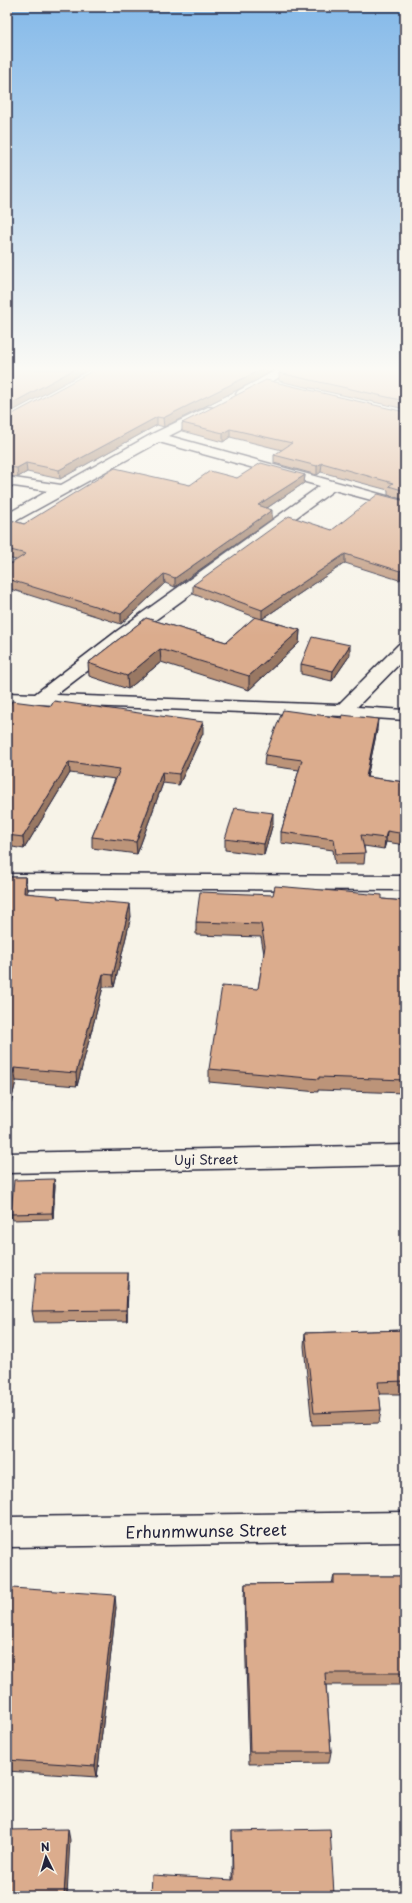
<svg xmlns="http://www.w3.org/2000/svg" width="412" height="1903" font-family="'Playpen Sans',sans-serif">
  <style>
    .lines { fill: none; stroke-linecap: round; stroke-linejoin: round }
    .minor-casing { stroke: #22223b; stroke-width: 3 }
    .minor { fill: #f7f3e8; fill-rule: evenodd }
    .wall { fill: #bc9479; stroke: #22223b }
    .shaded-wall { fill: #997863; stroke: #22223b }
    .building { fill: #dbac8d; stroke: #22223b }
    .labels { text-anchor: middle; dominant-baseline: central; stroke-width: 3; stroke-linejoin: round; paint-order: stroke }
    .street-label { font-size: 13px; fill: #22223b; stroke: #f7f3e8 }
    .near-street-label { font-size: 16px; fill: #22223b; stroke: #f7f3e8 }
  </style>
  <rect width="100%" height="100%" fill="#f7f3e8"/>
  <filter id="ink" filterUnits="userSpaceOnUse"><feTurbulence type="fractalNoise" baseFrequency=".025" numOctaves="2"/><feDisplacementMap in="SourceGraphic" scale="8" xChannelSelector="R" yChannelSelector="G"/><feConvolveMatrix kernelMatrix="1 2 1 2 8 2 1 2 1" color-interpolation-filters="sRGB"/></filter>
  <g filter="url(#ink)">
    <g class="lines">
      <defs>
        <path id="minor" d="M278,369H293L246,397H238L236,394L238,391Z
          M208,407L213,408L214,411L213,414L169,436L405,501V509L334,490L129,639L56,695L338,705L399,644L405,643V658L357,707L405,710V720L343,716L7,703V693L35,694L117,631L320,486L159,442L12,523L7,524V514L48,491L7,485V477L61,485L152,434Z
          M7,874L405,876V890L7,888Z
          M405,1145V1165L7,1173V1153Z
          M405,1512V1542L7,1547V1517Z"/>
      </defs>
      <!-- minor casing -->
      <use href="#minor" class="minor-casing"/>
      <!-- minor -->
      <use href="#minor" class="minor"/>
    </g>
    <!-- wall -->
    <path class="wall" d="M405,369V409L279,381V373Z
      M259,379L164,427L157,425L60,479L27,472L18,477L7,476V417Z
      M405,412V500L388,495V490L321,472L317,475L274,463V455L282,450L230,437L223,442L182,431V423Z
      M305,475L304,483L267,508L272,519L175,587L165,583L121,624L7,588V566L16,560L7,558V519L24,524L190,485L237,478Z
      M405,501V576L399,580L345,563L262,619L300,630L299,643L249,690L161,662L128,689L89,676L88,663L146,618L226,642L255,617L193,594V585Z
      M350,655L332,681L301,674V664Z
      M7,708L203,733L179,785L163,783L137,854L92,848V837L115,779L70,773L24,849L7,846Z
      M377,730L367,777L405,782V845L386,842L384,849L364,846L365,853L364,864H335L333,850L281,843V832L299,770L264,765L265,755Z
      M273,823L264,855L225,850V839Z
      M7,877H25L27,890V893L58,898L131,916L114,987H103L77,1086L16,1081L11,1102L7,1101Z
      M382,899L405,901V1093L318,1090V1092L209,1082V1069L258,989L264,954L261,937L196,935V922Z
      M55,1185L53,1219L12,1220L11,1214Z
      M128,1284L127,1321L34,1322L32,1311Z
      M405,1330V1394H379L381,1410L379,1423L312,1425L304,1346L305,1333Z
      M334,1576H405V1685H326L331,1752L329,1763L249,1764L244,1597L245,1584L332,1583Z
      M7,1599L116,1607L97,1777L7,1771Z
      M232,1831L334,1894L232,1880Z"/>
    <!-- shaded-wall -->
    <path class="shaded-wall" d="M75,369H91L7,414V406Z
      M262,369H275L259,379L164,427L163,418Z
      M157,417V425L60,479L59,470Z
      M230,429V437L223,442V433Z
      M26,463L27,472L18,477L17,468Z
      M322,463L321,472L317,475V466Z
      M305,475L304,483L258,514V505Z
      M272,510V519L175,587V578Z
      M345,554V563L262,619V610Z
      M405,567V576L399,580L400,571Z
      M164,574L165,583L121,624V614Z
      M300,630L299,643L249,690V676Z
      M350,645V655L332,681L333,671Z
      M160,649L161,662L128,689L127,676Z
      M378,719L377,730L365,787L366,777Z
      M203,722V733L179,785V774Z
      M69,762L70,773L24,849L23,837Z
      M162,772L163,783L137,854L136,842Z
      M273,813V823L264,855V844Z
      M387,831L386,842L384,849L385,838Z
      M25,877L27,890L25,905L24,893Z
      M130,904L131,916L114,987L113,975Z
      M103,974V987L77,1086L76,1073Z
      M14,1068L16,1081L11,1102L9,1089Z
      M54,1179L55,1185L53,1219L52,1213Z
      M128,1273V1284L127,1321L126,1310Z
      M115,1595L116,1607L97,1777L95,1766Z
      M68,1829L70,1840L67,1896H64Z"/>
    <!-- building -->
    <path class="building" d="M7,369H75L7,406Z
      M96,369H262L163,418L157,417L59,470L26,463L17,468L7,467V417Z
      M284,369H405V401L279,373Z
      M266,380L405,412V491L389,486L393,483L322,463L317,466L274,455L292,443L230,429L223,433L182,423Z
      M261,463L305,475L258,505L272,510L175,578L164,574L121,614L7,579V566L26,554L7,549V519L24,524L115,468L190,485L210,471L237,478Z
      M378,494L405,501V567L400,571L345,554L262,610L193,585L289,516L332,530Z
      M255,617L300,630L249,676L160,649L127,676L88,663L146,618L226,642Z
      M312,637L350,645L333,671L301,664Z
      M12,701L51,706L54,701L203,722L179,774L162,772L136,842L92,837L120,769L69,762L23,837L7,835V708H8Z
      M283,710L342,718V715L378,719L366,777L405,782V834L387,831L385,838L361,835L365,853L336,854L334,839L281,832L302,760L265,755Z
      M235,808L273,813L264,844L225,839Z
      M7,877H25L24,893L58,896L57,898L130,904L113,975L103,974L76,1073L14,1068L9,1089H7Z
      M275,886L382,895V899L405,901V1080L319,1077V1079L209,1069L222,986L258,989L265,946L261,924L196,922L200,892L273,895Z
      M54,1179L52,1213L11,1214L14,1180Z
      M36,1273H128L126,1310L32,1311Z
      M405,1330V1381L378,1382L381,1410L314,1413L305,1333Z
      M334,1576H405V1673H325L331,1752H250L245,1584L334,1583Z
      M12,1588L115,1595L95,1766L7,1760V1599L10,1598Z
      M68,1829L64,1896H7V1830Z
      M330,1829L334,1894H345V1896H151L152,1875L233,1880L232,1831Z"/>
  </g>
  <!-- sky -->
  <linearGradient id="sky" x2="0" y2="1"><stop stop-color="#84b9e9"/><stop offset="0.58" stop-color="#fbfaf5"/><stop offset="1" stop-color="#fbfaf5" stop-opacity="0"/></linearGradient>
  <rect width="412" height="636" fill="url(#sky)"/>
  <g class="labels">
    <!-- street labels -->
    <g class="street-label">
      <text transform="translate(206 1159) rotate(-1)">Uyi Street</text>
    </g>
    <!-- near-street labels -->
    <g class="near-street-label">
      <text transform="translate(206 1530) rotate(-1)">Erhunmwunse Street</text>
    </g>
  </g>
  <!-- margin -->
  <rect width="412" height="1903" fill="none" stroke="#f7f3e8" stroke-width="24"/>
  <rect x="12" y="12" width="388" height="1879" fill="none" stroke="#22223b" stroke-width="1.5" filter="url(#ink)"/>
  <!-- north arrow -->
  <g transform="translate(46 1857) rotate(355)" stroke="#f7f3e8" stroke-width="3" paint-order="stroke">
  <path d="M0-3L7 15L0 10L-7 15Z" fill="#22223b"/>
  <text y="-6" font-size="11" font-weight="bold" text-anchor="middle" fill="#22223b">N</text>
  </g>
</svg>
